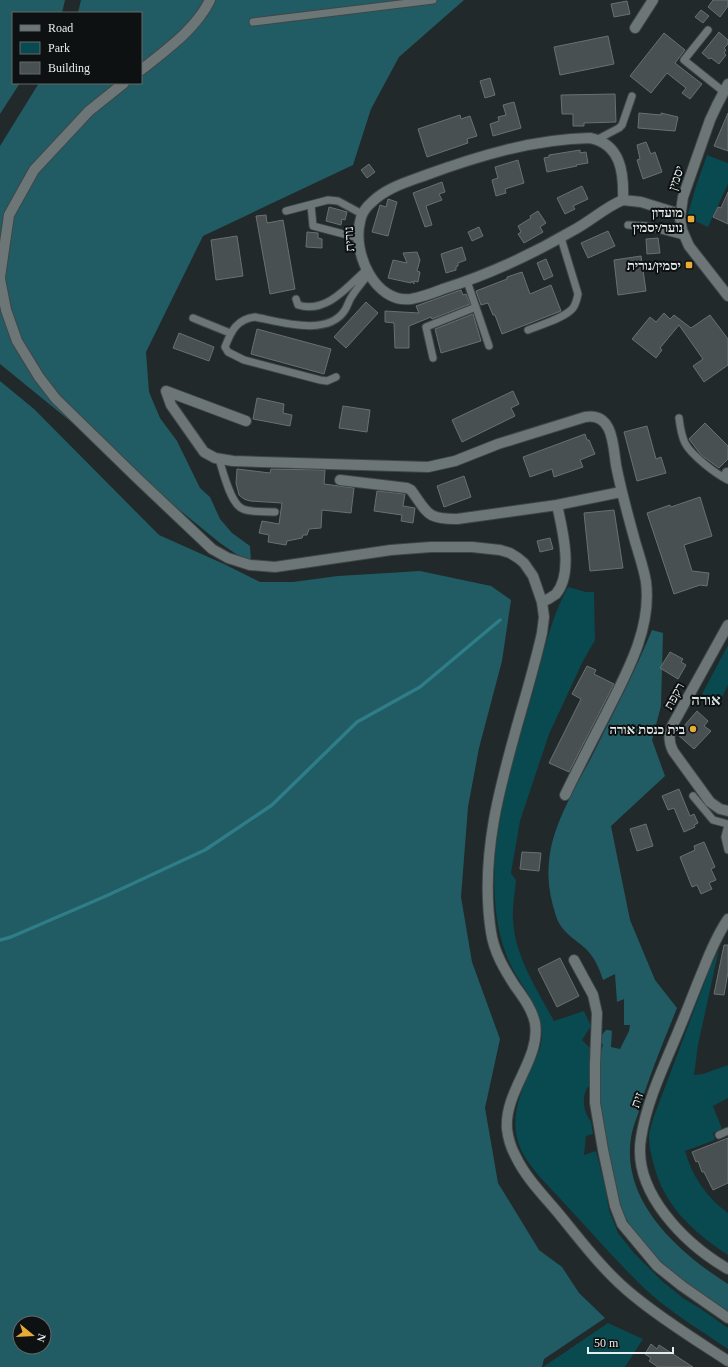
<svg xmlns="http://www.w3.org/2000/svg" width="728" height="1367" font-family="'Times New Roman',Heebo,serif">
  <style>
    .green { fill: #094950 }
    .forest { fill: #215c64; fill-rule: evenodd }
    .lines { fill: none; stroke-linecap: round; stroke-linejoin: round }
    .stream { stroke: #2e7d87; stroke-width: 3.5 }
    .building { fill: #485052; stroke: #687072 }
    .service-casing { stroke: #404646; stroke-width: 9 }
    .minor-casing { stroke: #404646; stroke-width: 12 }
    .tertiary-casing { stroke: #404646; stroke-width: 12 }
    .secondary-casing { stroke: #404646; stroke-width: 12 }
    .service { stroke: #6d7677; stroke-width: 7 }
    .minor { stroke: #6d7677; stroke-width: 10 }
    .tertiary { stroke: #6d7677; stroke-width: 10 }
    .secondary { stroke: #6d7677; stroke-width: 10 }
    .poi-dot { fill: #e8ab37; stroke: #0d1111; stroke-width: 1.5 }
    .labels { text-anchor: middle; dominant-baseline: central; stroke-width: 4; stroke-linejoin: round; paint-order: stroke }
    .street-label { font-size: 13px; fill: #e7ecec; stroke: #0d1111 }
    .poi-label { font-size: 13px; font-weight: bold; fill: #e7ecec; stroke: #0d1111; text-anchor: end }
    .quarter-label { font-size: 15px; font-weight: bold; fill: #d9e3e4; stroke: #0d1111 }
  </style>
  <rect width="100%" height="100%" fill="#21292a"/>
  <!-- green -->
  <path class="green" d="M707,155L728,163V184L708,227L687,217L696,186Z
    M568,587L586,592H594L595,640L583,661L549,734L520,821L511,873L516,880C515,893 512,907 513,920C515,957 537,989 554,1021L584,1011L591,1026L582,1040L590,1048L589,1057V1086C581,1094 583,1113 591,1121L593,1134L586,1136L584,1155L596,1151L605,1186L609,1210L618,1233L634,1253L662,1281L683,1298L701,1309L728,1328V1349C700,1330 670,1312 646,1290C617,1262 591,1232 564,1203C550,1187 532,1171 522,1152C507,1120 520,1094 533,1064C538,1054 542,1045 542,1034C542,1011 527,993 516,975C507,960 501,942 498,925C484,846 512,767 533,692C543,656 550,619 568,587Z
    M728,645V685L719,703L702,694Z
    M719,949L698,1045L694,1075L703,1074L728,1065V1098L713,1106L722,1129L713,1133L715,1140L685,1151C692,1176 707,1198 728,1213V1255C692,1231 663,1205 653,1162C651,1154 649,1146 649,1137C649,1131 652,1123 654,1116L710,968Z
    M608,1323L643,1339L625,1367H543Z"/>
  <!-- forest -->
  <path class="forest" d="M0,0H65L62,13H13V83H20L0,114Z
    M81,0H464L399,57L371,109L353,165L203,236L146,352L149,392L160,418L177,441L200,488L210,497L220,519L232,533L250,546L251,561L236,554L220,543L0,364V146L39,83H141V13H78Z
    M0,381L34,409L159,535L224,564L260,582H293L338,576L420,571L491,586L511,600L502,661L479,748L468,807L461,897L472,962L500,1039L485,1108L498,1183L539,1250L562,1267L579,1293L605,1318L544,1359L542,1367H0ZM20,1323H44V1347H20Z
    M652,630L663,633L661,706L652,740L665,776L611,826L630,920L655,980L677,1008C663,1043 648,1078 638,1114C635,1122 632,1130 631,1138C621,1202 679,1253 728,1284V1313L686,1285L661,1264L636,1235L622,1212L612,1179L600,1098L599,1057L603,1045L600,1041L601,1036L606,1030H609L612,1031L611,1047L620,1049L629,1031L630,1025H624V999L617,1002L615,974L603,980C599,968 595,958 586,949C574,938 561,932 556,916C550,898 547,880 549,862C552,823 578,784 595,750C615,710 635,671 652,630Z"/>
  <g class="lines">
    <!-- stream -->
    <path class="stream" d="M0,940L11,937L106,896L205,850L272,805L357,722L420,687L500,620"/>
  </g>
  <!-- building -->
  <path class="building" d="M713,0H728V6L720,17L708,7Z
    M627,1L630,14L614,17L611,4Z
    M701,10L709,16L703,23L695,17Z
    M719,32L728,40V44L724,48L726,50L724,53L726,55L719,64L711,58L709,59L702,53Z
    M664,33L685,50L675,63L702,84L690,99L682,93L686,88L667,73L651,93L630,76Z
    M608,36L614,64L560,75L554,47Z
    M490,78L495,95L485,98L480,81Z
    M615,94L616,122L584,123V126H573V114H562L561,95Z
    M514,102L521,128L493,136L490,124L499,121L498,117L506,115L503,105Z
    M639,113L661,115V113L678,117L675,131L638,128Z
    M728,113V151L714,146Z
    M460,115L461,119L470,116L477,136L467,139L468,143L427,157L418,129Z
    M646,142L651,154L655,152L662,172L643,179L637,160L640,159L637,145Z
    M580,150V153L586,152L588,163L576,165L577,166L547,172L544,158L549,157V155Z
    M518,160L524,183L505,189L506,193L496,196L492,180L498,178L495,167Z
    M369,164L375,172L367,178L361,170Z
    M442,182L445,192L439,194L442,200L426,206L432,225L425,227L413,193Z
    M582,186L588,199L573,206L575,209L565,214L557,198Z
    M728,192V224L713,217L718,207L721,208Z
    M388,199L397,202L388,236L372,232L380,205L386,207Z
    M329,207L347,212L345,220L342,219L341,225L326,221Z
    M538,211L546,223L540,227L543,232L524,243L518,234L521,232L518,226L531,218L530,216Z
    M266,215L267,223L283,220L295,289L270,294L256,216Z
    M479,227L483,236L472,241L468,232Z
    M608,231L615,246L588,258L581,243Z
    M307,232L318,233V238L322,239V248L306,247Z
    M237,236L243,276L216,280L211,240Z
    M658,238L660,253L647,254L646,239Z
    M462,247L466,260L458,263V266L456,267V270L446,273L441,254Z
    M417,252L420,260L417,271L420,272L418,282L414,281V284L412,281L411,283L388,278L393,260L407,263L403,253Z
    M641,256L646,291L618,295L614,260Z
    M546,259L553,276L544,280L537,263Z
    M522,272L530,294L551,285L561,311L502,334L495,315H493L488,303L481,305L476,291L507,279V277Z
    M461,290L463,295L466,294L470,304L432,319L431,317L409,326V348H395L394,323L385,322V311L419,313L416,306Z
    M366,302L378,313L346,348L334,337Z
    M664,313L670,319L674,315L691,328L710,315L728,339V365L704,382L693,366L703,359L679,325L660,348L662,350L656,358L632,339L650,317L656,322Z
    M473,314L481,341L441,353L435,329Z
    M257,329L331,349L324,374L251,354Z
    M179,333L214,347L209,361L173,348Z
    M513,391L519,404L511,408L515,416L462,442L452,420Z
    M257,398L284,404L283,413L292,415L290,426L253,419Z
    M343,406L370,410L367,432L339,428Z
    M705,423L728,446V459L719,468L701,455L689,439Z
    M647,426L656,459L661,457L666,473L637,481L624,432Z
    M585,434L587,440H589L595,454L580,460L583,467L554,477L552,469L530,477L523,457Z
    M237,469L270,473L271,469L325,470L324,484L354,488L351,513L322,510L321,528L309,529L307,535H303L302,538L287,541L286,545L268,542L269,535L259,533L262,521L279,524L282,503L250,501L244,499L239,495L236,483Z
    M464,476L471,497L444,507L437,486Z
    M377,491L405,494L403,506L415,508L413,523L401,521L402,515L374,511Z
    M700,497L712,536L684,545L692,571L709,573L707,586L700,585L674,594L647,513L670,505L671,507Z
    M614,510L623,568L590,571L584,513Z
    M550,538L553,549L540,552L537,541Z
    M670,652L683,659L681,662L686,665L678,679L660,668Z
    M587,666L596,670L594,674L614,684L569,772L549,763L581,699L572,694Z
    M697,711L708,721L704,726L711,731L694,749L677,734Z
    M679,789L690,816L694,814L698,823L694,825L695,827L684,832L674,808L668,810L662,796Z
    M646,824L653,846L637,851L630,829Z
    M704,842L715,867L711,869L716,880L709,883L712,889L701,894L697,885L692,887L680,857L695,850L694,846Z
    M522,852L541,853L539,871L520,869Z
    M724,945H728V972L724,995L714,994Z
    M560,958L579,996L557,1007L538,969Z
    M728,1138V1183L713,1190L704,1172H702L698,1161L696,1162L692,1152Z
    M651,1344L657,1349L659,1345L693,1367H658L649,1361L651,1358L645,1354Z"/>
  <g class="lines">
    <defs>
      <path id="service" d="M253,22L433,0
        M708,30L684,60L724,92
        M598,139L619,128L622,125L632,96
        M311,205L313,226L359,238
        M286,211L328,200L338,201L362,214
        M628,225L647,226L684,236
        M467,281L489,346
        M296,299L298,305C327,314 348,286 367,269
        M193,318L230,333
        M528,330C540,325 565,318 573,308C576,304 577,299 578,294L561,238
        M433,358L426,327L476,307
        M336,377L327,381L320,380L244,360L228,352L225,347C231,331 237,319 255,317C281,322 328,337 345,310C348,305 349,300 352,296C357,288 363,281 369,274
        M679,418C680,426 681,435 685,443C691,455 716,474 728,480
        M219,459C223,472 231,505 243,509C253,513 265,511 275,512
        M693,796L713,820L728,824
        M728,825L725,837L728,850
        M719,1135L728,1131"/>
      <path id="minor" d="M635,28L653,0
        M590,138C621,144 624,173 623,200C605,207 590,222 572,231C531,255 487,275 443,289C433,293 422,297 411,299C375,304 352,252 360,222C361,214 366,207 372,202C386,188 407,182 426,175C478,156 534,139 590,138Z
        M623,200L641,202L680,214
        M246,421L166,391L171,405L204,452L215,458L233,461L428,467L455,461L498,444L585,417C613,412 613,445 616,465C621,491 628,516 635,541C639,555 644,569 646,582C652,629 626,674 606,714C592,741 578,768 565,795
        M727,473L728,474
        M340,480L407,488L411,490C428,513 426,519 457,519L557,505L621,492
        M542,602C547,600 552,597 556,594C574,573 562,528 557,505
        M728,625L672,726C668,735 669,743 673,751L710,802L720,809L728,811
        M574,960L593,995L597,1013L595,1064V1103L603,1150L615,1206L622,1224L657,1266L682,1286L728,1318"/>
      <path id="tertiary" d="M728,84L717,105L710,120L683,197L680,218L682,230L689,246L728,296
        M728,919C717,935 710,952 703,970C695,989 688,1008 680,1027C666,1062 647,1099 641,1138C632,1192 685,1244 728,1269"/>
      <path id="secondary" d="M141,70C166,50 196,29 210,0
        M0,277L9,215L34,170L89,111L124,83
        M0,279L6,310L17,341L39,377L56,399L137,478L212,549L228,558L250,565L275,567L391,550L431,547H472L500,550L510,553L518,558L524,563L533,576L542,602L544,617L542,633C520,731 475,829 491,932C494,952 504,969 515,986C523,997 532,1009 535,1023C541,1059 504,1091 507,1129C508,1138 511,1148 516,1157C526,1178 544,1196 559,1214C582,1242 605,1273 634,1296C663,1320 696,1340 728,1361"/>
    </defs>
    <!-- service casing -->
    <use href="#service" class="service-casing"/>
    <!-- minor casing -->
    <use href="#minor" class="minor-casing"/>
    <!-- tertiary casing -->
    <use href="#tertiary" class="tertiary-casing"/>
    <!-- secondary casing -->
    <use href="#secondary" class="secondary-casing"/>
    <!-- service -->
    <use href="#service" class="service"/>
    <!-- minor -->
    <use href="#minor" class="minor"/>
    <!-- tertiary -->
    <use href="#tertiary" class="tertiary"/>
    <!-- secondary -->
    <use href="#secondary" class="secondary"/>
  </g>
  <!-- markers -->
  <g class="poi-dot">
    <rect x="687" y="215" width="8" height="8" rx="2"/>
    <rect x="685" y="261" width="8" height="8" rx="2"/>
    <circle cx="693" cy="729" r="4"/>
  </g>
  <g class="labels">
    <!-- street labels -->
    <g class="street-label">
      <text transform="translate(676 178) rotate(-71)">יסמין</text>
      <text transform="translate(349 239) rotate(-94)">נורית</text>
      <text transform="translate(674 696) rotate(-61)">רקפת</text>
      <text transform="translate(637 1100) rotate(-71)">זית</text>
    </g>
    <!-- poi labels -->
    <g class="poi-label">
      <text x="683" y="212">מועדון<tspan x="683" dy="15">נוער/יסמין</tspan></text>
      <text x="681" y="265">יסמין/נורית</text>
      <text x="685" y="729">בית כנסת אורה</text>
    </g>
    <!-- quarter labels -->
    <g class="quarter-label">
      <text x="706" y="700">אורה</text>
    </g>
  </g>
  <!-- legend -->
  <rect x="12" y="12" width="130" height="72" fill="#0d1111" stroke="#646969"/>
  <rect x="20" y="25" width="20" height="6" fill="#6d7677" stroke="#646969"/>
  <text x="48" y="32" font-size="12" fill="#e7ecec">Road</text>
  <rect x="20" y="42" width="20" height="12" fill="#094950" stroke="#646969"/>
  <text x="48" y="52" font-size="12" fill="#e7ecec">Park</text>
  <rect x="20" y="62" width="20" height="12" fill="#485052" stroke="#646969"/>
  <text x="48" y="72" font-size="12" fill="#e7ecec">Building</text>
  <!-- north arrow -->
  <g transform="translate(32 1335) rotate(108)"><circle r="19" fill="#0d1111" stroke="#646969"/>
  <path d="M0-3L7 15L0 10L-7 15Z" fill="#e8ab37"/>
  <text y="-6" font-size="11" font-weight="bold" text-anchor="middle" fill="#e7ecec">N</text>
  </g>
  <!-- scale -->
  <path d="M588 1347v6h85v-6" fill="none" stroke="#e7ecec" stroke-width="2"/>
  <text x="594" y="1347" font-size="12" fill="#e7ecec" stroke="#0d1111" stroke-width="3" paint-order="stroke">50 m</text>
</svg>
